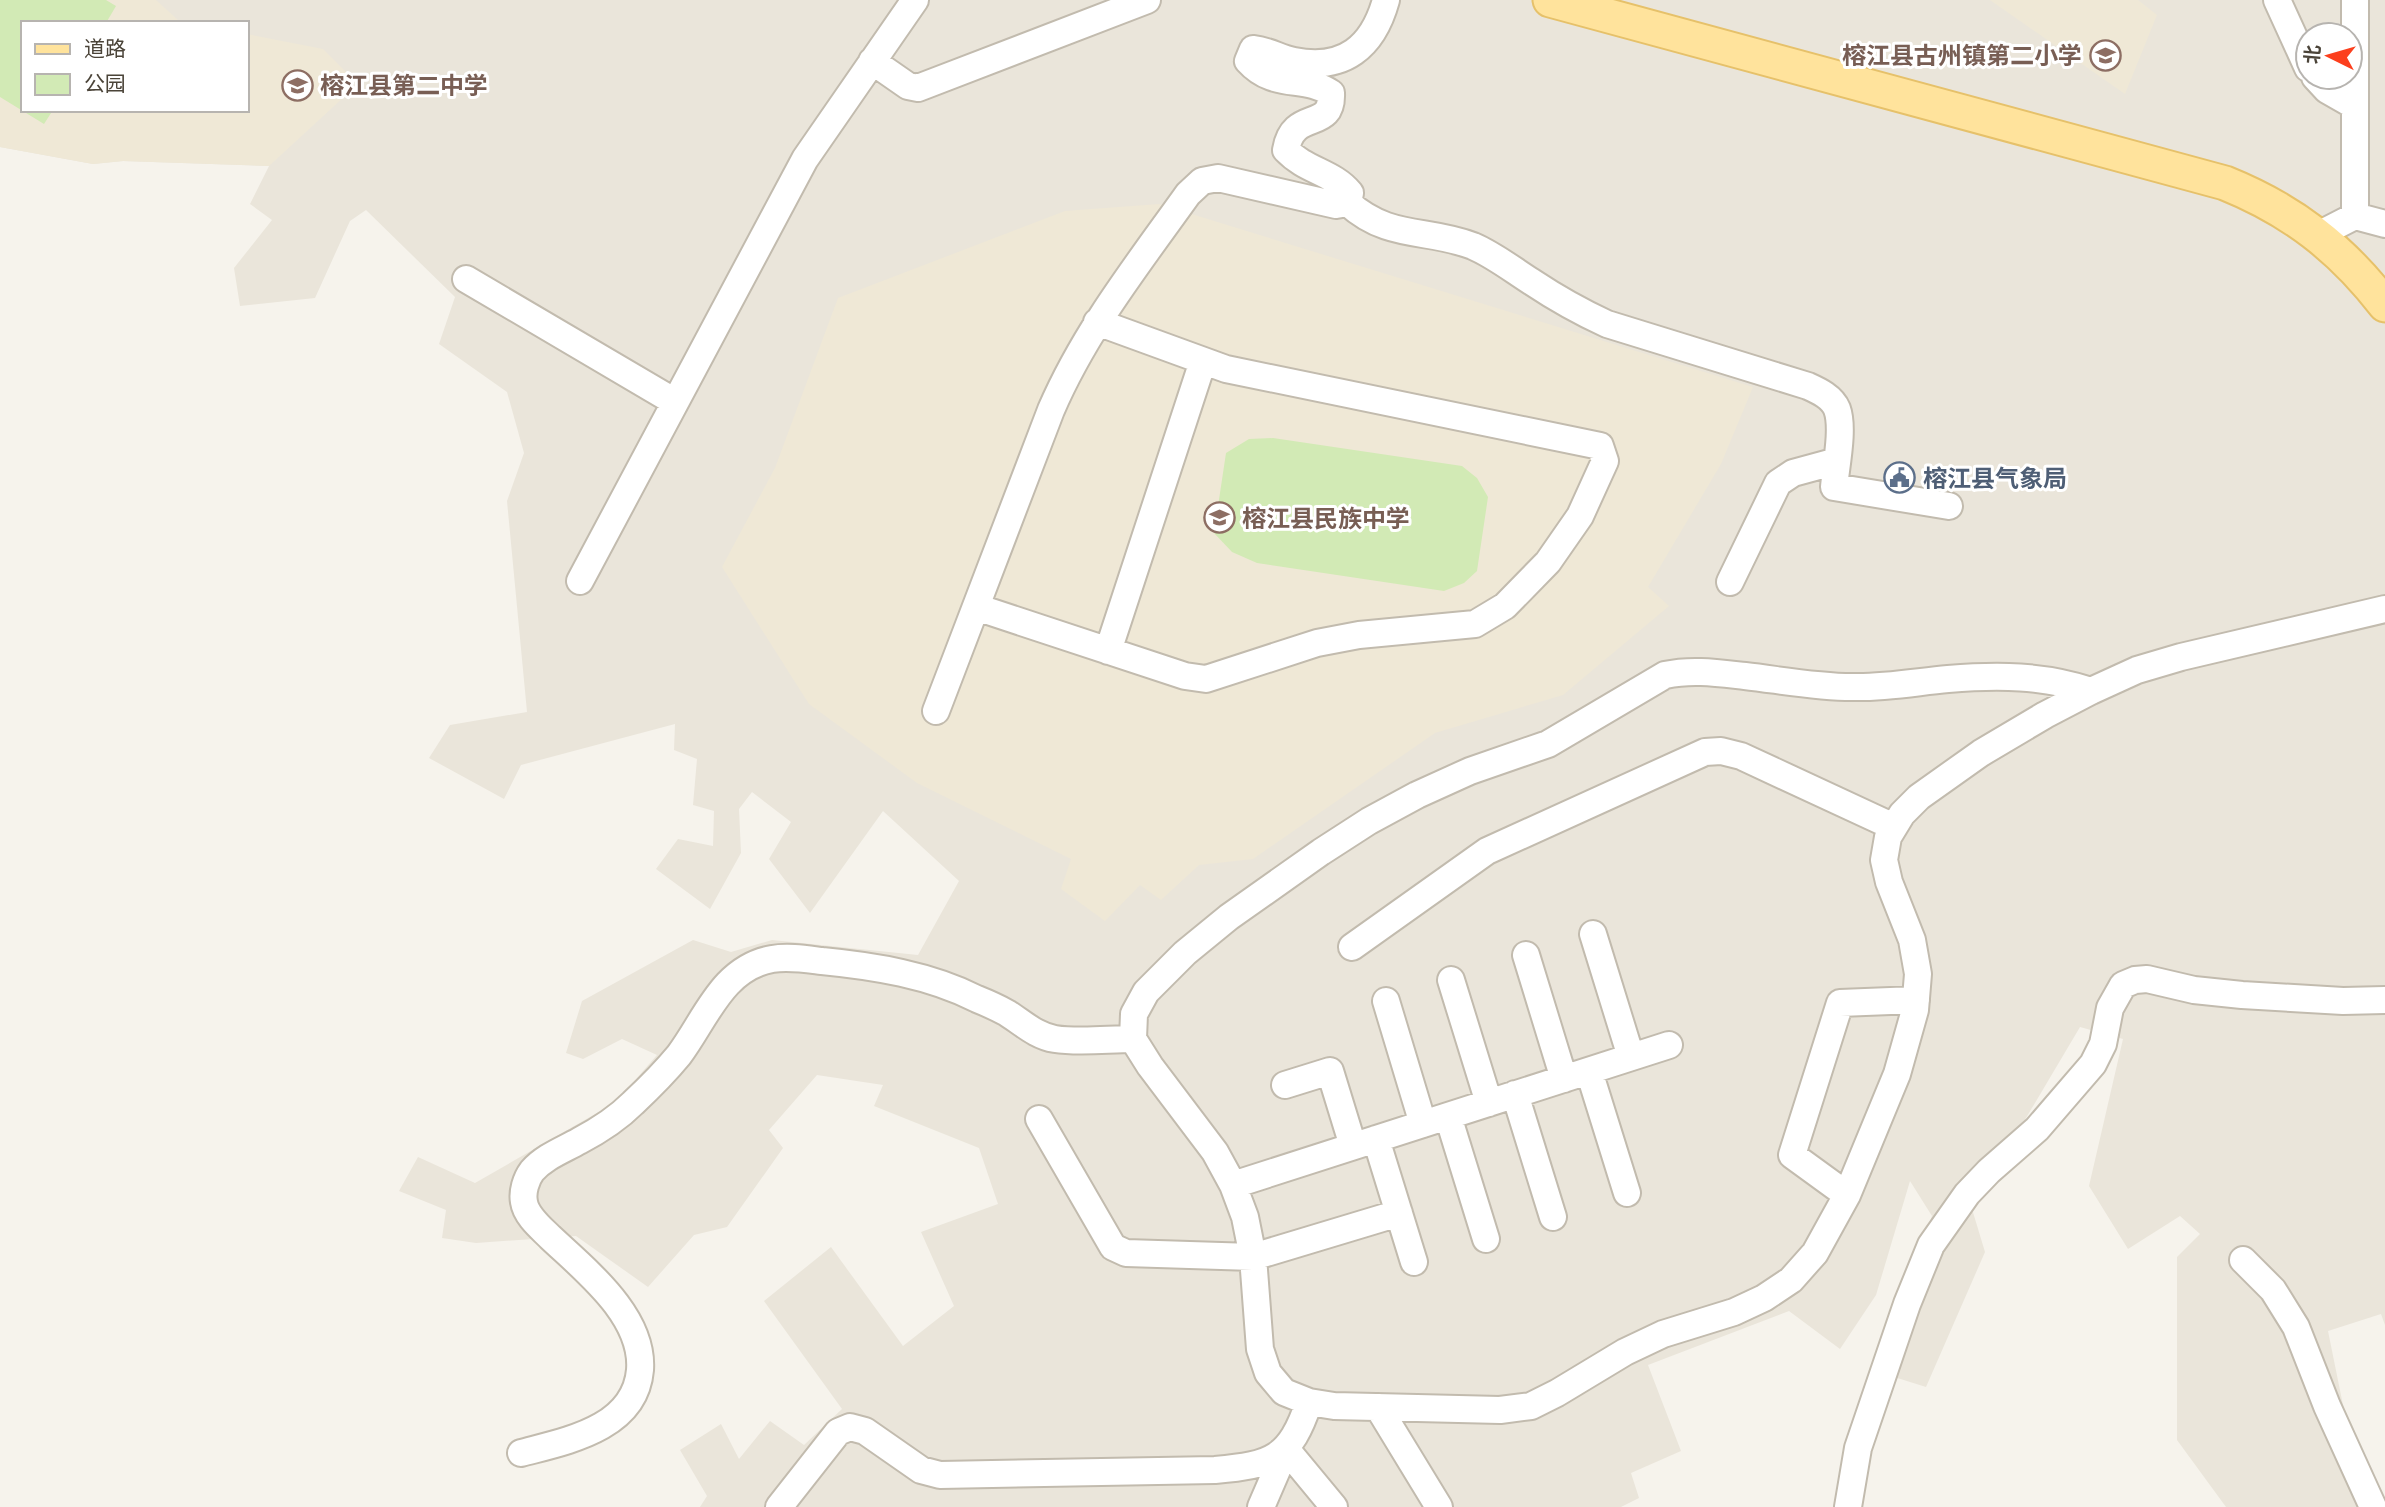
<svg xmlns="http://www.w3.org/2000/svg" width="2385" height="1507" font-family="Cabin,'Noto Sans SC',sans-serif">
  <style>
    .residential { fill: #eae5da; fill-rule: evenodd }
    .education { fill: #efe8d6 }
    .green { fill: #d2eab5 }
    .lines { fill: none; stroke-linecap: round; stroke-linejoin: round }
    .minor-casing { stroke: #c2bbae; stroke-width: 30 }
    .major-casing { stroke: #e6c16a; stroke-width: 37 }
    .minor { stroke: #fff; stroke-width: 26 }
    .major { stroke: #ffe39c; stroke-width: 33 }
    .labels { text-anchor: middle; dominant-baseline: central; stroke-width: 6; stroke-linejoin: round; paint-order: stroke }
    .education-label { font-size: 24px; font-weight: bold; fill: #785e54; stroke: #fff; text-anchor: start }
    .service-label { font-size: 24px; font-weight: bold; fill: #4e5e75; stroke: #fff; text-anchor: start }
  </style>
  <rect width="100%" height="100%" fill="#f6f3ec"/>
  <!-- residential -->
  <path class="residential" d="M0,0H2385V1325L2381,1314L2328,1331L2346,1420L2385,1499V1507H2226L2177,1440V1257L2200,1234L2180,1216L2128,1249L2089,1186L2123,1039L2080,1027L1972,1209L1985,1252L1926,1387L1875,1371L1932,1216L1910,1181L1876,1295L1840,1349L1789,1311L1648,1365L1681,1451L1631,1473L1639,1498L1621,1507H700L707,1496L680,1450L721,1424L739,1459L770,1421L804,1445L842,1409L764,1301L831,1247L903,1346L954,1306L921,1232L998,1204L979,1148L874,1106L883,1085L817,1075L769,1130L783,1148L727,1227L694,1235L648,1287L576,1236L476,1243L442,1238L446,1210L399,1191L418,1157L475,1183L616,1102L657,1055L622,1039L583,1059L566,1053L582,1001L693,940L731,952L772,940L918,955L959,881L883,811L810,913L769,859L791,822L752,792L739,809L741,853L710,909L656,869L678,839L713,846L714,811L693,805L697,759L674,750L675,724L521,765L504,799L429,758L450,725L527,712L507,501L524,453L507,392L439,344L455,297L366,210L350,221L315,298L240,306L234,268L272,220L250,204L269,166L123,161L93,164L0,147ZM23,23H247V110H23ZM2308,35H2350V77H2308Z"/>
  <!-- education -->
  <path class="education" d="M0,0H156L179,21L189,23H23V110H247V34L323,49L348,74L345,96L269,166L123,161L93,164L0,147Z
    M1990,0H2138L2157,15L2125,94Z
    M1159,204L1753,387L1721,464L1648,587L1669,606L1563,695L1435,733L1253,859L1199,865L1161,900L1140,885L1105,921L1061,889L1071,859L917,783L809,704L722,567L775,468L838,298L1065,211Z"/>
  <!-- green -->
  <path class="green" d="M0,0H106L116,6L106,23H23V110H53L44,124L0,97Z
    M1273,438L1462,466L1477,478L1488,497L1477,571L1464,583L1444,591L1257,563L1232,552L1214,533L1226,453L1249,439Z"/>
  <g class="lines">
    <defs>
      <path id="minor" d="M2277,0L2308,68
        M872,61L908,86L918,88L1147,0
        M2315,77L2327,90L2355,106
        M1348,203C1389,240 1427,228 1473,246C1494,255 1513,270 1532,282C1556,298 1581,312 1607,324L1808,386C1819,391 1832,397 1837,409C1844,428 1836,466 1834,487L1949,506
        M2355,216L2385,224
        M2318,235L2355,216V0
        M466,279L675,402
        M580,581L805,159L915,0
        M1730,582L1778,483L1793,473L1837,461
        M976,607L1185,676L1206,679L1317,643L1359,635L1475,624L1505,606L1548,562L1580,516L1605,461L1600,446L1226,369L1097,322
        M1108,651L1203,361
        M2091,691C2044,675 1997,675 1948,679C1916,682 1884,688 1852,687C1816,687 1780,680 1745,676C1718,673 1692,669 1665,675L1548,744L1470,771L1417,795L1369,821L1321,852L1229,917L1185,953L1146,992L1134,1014L1133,1039L1150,1066L1215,1152L1233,1185L1245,1217L1253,1257L1260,1349L1268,1373L1284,1392L1309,1402L1334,1406L1500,1410L1531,1406L1557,1393L1625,1352L1663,1334L1734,1312L1764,1298L1791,1280L1815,1253L1847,1195L1897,1074L1915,1010L1918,974L1912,940L1889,882L1884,860L1888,837L1902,814L1919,797L1981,753L2045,715L2091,691L2137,670L2181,657L2385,609
        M936,711L1051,410C1085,331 1138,264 1188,194L1202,181L1218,178L1336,205L1348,203L1350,193C1333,172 1306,171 1286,150C1293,107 1333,133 1331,93C1305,75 1274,90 1248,61L1253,49C1271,51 1278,58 1294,61C1344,71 1373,47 1386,0
        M1593,934L1631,1057
        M1352,947L1487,851L1705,752L1721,751L1741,756L1894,827
        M1526,955L1564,1079
        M1451,980L1489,1103
        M1386,1001L1423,1124
        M1589,1071L1627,1193
        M1285,1085L1330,1071L1353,1146
        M1515,1094L1553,1217
        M1448,1116L1486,1239
        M1039,1119L1113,1247L1126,1253L1253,1257L1399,1213
        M1376,1139L1414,1262
        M1233,1185L1669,1045
        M1847,1195L1792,1155L1840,1003L1916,1000
        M2243,1260L2273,1290L2296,1327L2327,1406L2373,1507
        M1378,1407L1439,1507
        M521,1453C566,1441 635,1429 640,1370C644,1316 586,1271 550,1237C541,1228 526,1216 524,1202C522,1192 526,1179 532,1171C544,1157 563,1150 579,1141C598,1131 617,1119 633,1103C649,1088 665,1072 679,1055C706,1019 722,968 772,959C788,956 806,959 822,961C874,966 930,975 977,999C987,1003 998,1008 1007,1013C1023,1023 1036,1036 1055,1039C1079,1043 1109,1039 1133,1039
        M779,1507L838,1432L850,1427L865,1431L921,1470L940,1475L1215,1470C1272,1465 1290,1459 1309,1402
        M1261,1507L1286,1449L1334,1507
        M1848,1507L1858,1448L1907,1304L1931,1245L1967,1194L1989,1171L2037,1129L2093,1064L2103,1044L2110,1008L2123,985L2135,980L2147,979L2194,990L2242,995L2343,1001L2385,1000"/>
      <path id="major" d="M1550,0L2225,183C2292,210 2341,248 2385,305"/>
    </defs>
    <!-- minor casing -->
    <use href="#minor" class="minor-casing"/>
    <!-- major casing -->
    <use href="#major" class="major-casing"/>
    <!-- minor -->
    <use href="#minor" class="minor"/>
    <!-- major -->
    <use href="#major" class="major"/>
  </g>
  <!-- icons -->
  <defs>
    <symbol id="school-ring" viewBox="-11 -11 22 22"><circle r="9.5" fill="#fff" stroke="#8d6e63" stroke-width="1.5"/><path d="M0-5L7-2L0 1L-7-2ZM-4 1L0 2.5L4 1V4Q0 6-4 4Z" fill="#8d6e63"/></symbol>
    <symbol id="civic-ring" viewBox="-11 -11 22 22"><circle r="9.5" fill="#fff" stroke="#5c6f8a" stroke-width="1.5"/><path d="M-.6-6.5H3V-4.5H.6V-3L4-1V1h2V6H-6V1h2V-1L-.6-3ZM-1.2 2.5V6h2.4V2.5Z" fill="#5c6f8a"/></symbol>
  </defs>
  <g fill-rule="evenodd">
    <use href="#school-ring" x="2088" y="38" width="35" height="35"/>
    <use href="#school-ring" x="280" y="68" width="35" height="35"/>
    <use href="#civic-ring" x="1882" y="460" width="35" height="35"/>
    <use href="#school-ring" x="1202" y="500" width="35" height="35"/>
  </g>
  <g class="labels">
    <!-- education labels -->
    <g class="education-label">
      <text x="2082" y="55" text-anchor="end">榕江县古州镇第二小学</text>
      <text x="320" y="85">榕江县第二中学</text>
      <text x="1242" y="518">榕江县民族中学</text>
    </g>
    <!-- service labels -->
    <g class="service-label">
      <text x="1923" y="478">榕江县气象局</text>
    </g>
  </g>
  <!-- legend -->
  <rect x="21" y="21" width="228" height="91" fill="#ffffff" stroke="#b7b4b0" stroke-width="2"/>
  <rect x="35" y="44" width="35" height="10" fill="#ffe39c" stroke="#b7b4b0" stroke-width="2"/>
  <text x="84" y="56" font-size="21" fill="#4b4439">道路</text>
  <rect x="35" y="74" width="35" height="21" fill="#d2eab5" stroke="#b7b4b0" stroke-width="2"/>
  <text x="84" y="91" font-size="21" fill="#4b4439">公园</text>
  <!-- north arrow -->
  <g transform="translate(2329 56) rotate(275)"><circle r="33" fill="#ffffff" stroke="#b7b4b0" stroke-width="2"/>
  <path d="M0-5L12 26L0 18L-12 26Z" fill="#fc3f1d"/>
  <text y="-10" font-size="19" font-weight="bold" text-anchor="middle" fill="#4b4439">北</text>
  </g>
</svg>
